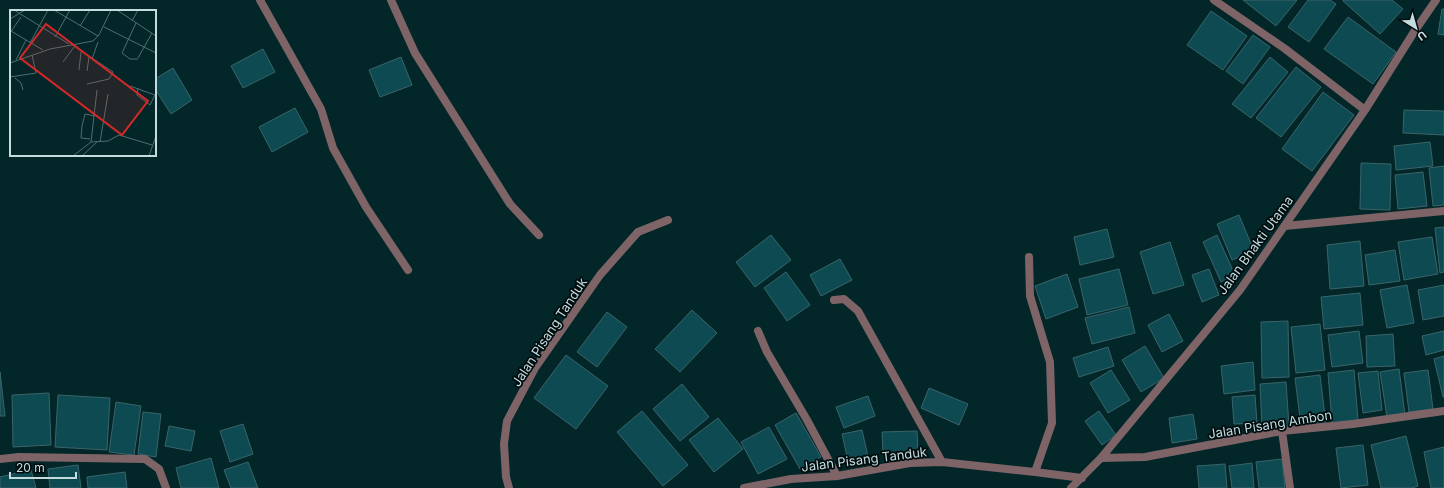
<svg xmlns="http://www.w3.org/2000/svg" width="1444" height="488" font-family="Inter,sans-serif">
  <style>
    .building { fill: #0e4a51; stroke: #39656a }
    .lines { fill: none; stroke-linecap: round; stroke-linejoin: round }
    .minor { stroke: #7e6466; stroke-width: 8 }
    .labels { text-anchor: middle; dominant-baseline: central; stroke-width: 3.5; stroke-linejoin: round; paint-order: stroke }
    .street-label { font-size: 13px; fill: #c5dbde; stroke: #000d0f }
    .inset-road { fill: none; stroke: #516e71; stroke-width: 1 }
    .view { fill: #d62828; fill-opacity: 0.15; stroke: #d62828; stroke-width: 2 }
    .inset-edge { fill: none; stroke: #c5dbde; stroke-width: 2 }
  </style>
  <rect width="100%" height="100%" fill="#032629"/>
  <!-- building -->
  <path class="building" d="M1243,0H1297L1276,26Z
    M1308,0H1330L1336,4L1309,42L1288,27Z
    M1343,0H1392L1403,9L1380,34L1343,1Z
    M1442,9H1444V35L1438,34Z
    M1211,11L1247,36L1223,70L1187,45Z
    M1348,17L1396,52L1373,84L1324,49Z
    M1253,35L1270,47L1243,84L1226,71Z
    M263,49L275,72L243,88L231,66Z
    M401,57L412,85L380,97L369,70Z
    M1270,57L1288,72L1251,118L1232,104Z
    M1296,67L1321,87L1281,137L1256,118Z
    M173,68L192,100L171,114L155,89V79Z
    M1323,92L1354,115L1312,171L1282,149Z
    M295,108L308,132L272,152L259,127Z
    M1404,110L1444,111V135L1403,133Z
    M1430,142L1433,166L1396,170L1394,146Z
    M1361,163L1391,164L1390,210L1360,209Z
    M1444,166V205L1433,206L1429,168Z
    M1423,172L1427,206L1398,209L1395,175Z
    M1239,215L1254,251L1232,260L1217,224Z
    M1444,227V272L1440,273L1435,228Z
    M1107,229L1114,257L1080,265L1074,237Z
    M771,235L791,260L755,287L736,262Z
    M1217,235L1235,275L1221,282L1203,242Z
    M1432,237L1438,274L1404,280L1398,242Z
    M1360,241L1364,286L1330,289L1327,245Z
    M1170,242L1184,285L1153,294L1140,252Z
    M1395,250L1400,281L1369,285L1365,255Z
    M840,259L852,280L821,296L810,275Z
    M1119,269L1128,305L1087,315L1079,279Z
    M1209,269L1219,295L1202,302L1192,275Z
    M786,272L810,305L787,321L764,288Z
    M1067,274L1078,307L1046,319L1035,286Z
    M1407,285L1414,323L1387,328L1380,290Z
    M1444,285V316L1423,320L1418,290Z
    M1360,293L1363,325L1324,329L1321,297Z
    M1129,307L1135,333L1092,344L1085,318Z
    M692,310L717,333L680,372L655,349Z
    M607,312L627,327L597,367L577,352Z
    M1169,314L1183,341L1162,352L1148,325Z
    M1288,321L1289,377L1262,378L1261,322Z
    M1320,324L1325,370L1296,373L1291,327Z
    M1359,331L1363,363L1332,367L1328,335Z
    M1444,331V350L1426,355L1422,336Z
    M1393,334L1395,366L1367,367L1366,336Z
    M1145,346L1164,378L1141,392L1122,360Z
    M1108,347L1114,366L1079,377L1073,358Z
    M566,355L608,386L576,429L534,398Z
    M1444,356V397H1443L1434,359Z
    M1253,362L1255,390L1224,394L1221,366Z
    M1399,369L1405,415L1387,417L1380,372Z
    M1111,370L1130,400L1108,413L1090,383Z
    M1354,370L1358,420L1332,423L1328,373Z
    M1428,370L1433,409L1409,412L1404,373Z
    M1378,371L1382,410L1363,413L1358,373Z
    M0,372L5,416H0Z
    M1320,375L1326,424L1301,426L1295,378Z
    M1286,382L1289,426L1262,428L1260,384Z
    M682,384L709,417L680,441L653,409Z
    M929,388L968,404L959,425L921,408Z
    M49,393L51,445L13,447L12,395Z
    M58,395L110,398L107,450L55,447Z
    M1255,395L1257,423L1234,424L1232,397Z
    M868,396L875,416L844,428L836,407Z
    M116,402L141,406L134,455L109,452Z
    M642,411L688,465L663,486L617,432Z
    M1099,411L1116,435L1102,445L1085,421Z
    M143,412L161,414L156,457L138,454Z
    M796,413L821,457L800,469L775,425Z
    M1193,414L1197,439L1172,443L1169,418Z
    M718,418L743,449L714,472L689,440Z
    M243,424L253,454L230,462L220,431Z
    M169,426L195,431L191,451L165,446Z
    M769,427L787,459L758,474L741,442Z
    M862,430L869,461L849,465L842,434Z
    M917,431L918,452L883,454L882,432Z
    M1406,436L1418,486L1412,488H1381L1371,445Z
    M1363,445L1368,485L1341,488L1336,448Z
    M1444,447V488H1431L1424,452Z
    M211,458L219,488H181L176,468Z
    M1282,459L1285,488H1259L1256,462Z
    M248,462L258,488H231L224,470Z
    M1252,463L1254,488H1232L1229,466Z
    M1225,464L1227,488H1199L1197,466Z
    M78,465L81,488H50L48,469Z
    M31,470L36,488H0V477Z
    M125,472L127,488H88L87,477Z"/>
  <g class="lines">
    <!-- minor -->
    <path class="minor" d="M260,0L321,109L333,148L366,207L408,270
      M391,0L415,53L510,204L539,235
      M1214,0L1284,48L1365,110
      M1285,226L1444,211
      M1029,257L1030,296L1050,362L1052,423L1035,472
      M834,300L844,299L858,311L942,462
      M758,331L767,352L807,420L837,476
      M1282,431L1290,488
      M1101,458L1145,457L1282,431L1353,424L1444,411
      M0,459L19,457L145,459L159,469L166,488
      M509,488L506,477L504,444L507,421L535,368L600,275L638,232L668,220
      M744,488L791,479L837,476L910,463L942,462L1035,472L1082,478
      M1071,488L1101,458L1240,290L1365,110L1414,32L1436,0"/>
  </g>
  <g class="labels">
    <!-- street labels -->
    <g class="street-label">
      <text transform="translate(1255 245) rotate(-54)">Jalan Bhakti Utama</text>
      <text transform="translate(549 332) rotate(-57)">Jalan Pisang Tanduk</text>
      <text transform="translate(1270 424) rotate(-9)">Jalan Pisang Ambon</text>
      <text transform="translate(864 459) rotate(-7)">Jalan Pisang Tanduk</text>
    </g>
  </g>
  <!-- overview -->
  <g transform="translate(10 10)">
    <rect width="146" height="146" fill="#032629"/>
    <path class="inset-road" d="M4,0L59,34M44,0L88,26M107,0L146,26M0,9L15,0M122,11L128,0M126,13L112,43L120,49H128M70,16L80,0M94,17L146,43M1,21L33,40M0,23L11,7M45,27L60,0M20,33L38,0M61,34L103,62L99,69L77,74M128,48L142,23M82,49L88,32M6,50L16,30M53,52L64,37M0,53L40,39L83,31L89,25L101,0M69,60L71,42M77,61L79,47M0,67L26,63L22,45M5,68L11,73L13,80M120,76L145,85M128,78L127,85L140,95L145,85M80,129L71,128L72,116L75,104L85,106M81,132L87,80M90,132L98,84M63,146L81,132L98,131L109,125L142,135M72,146L87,132M139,146L146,126"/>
    <path class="view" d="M36,14L138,91L112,125L10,48Z"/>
    <rect width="146" height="146" class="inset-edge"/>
  </g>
  <!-- north arrow -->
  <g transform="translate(1416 28) rotate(143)" stroke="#000d0f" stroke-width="3" paint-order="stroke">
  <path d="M0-3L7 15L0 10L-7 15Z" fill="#c5dbde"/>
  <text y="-6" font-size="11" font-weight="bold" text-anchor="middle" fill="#c5dbde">U</text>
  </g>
  <!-- scale -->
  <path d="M10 472v6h66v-6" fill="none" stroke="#c5dbde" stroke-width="2"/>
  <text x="16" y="472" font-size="12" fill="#c5dbde" stroke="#000d0f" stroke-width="3" paint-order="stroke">20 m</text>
</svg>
